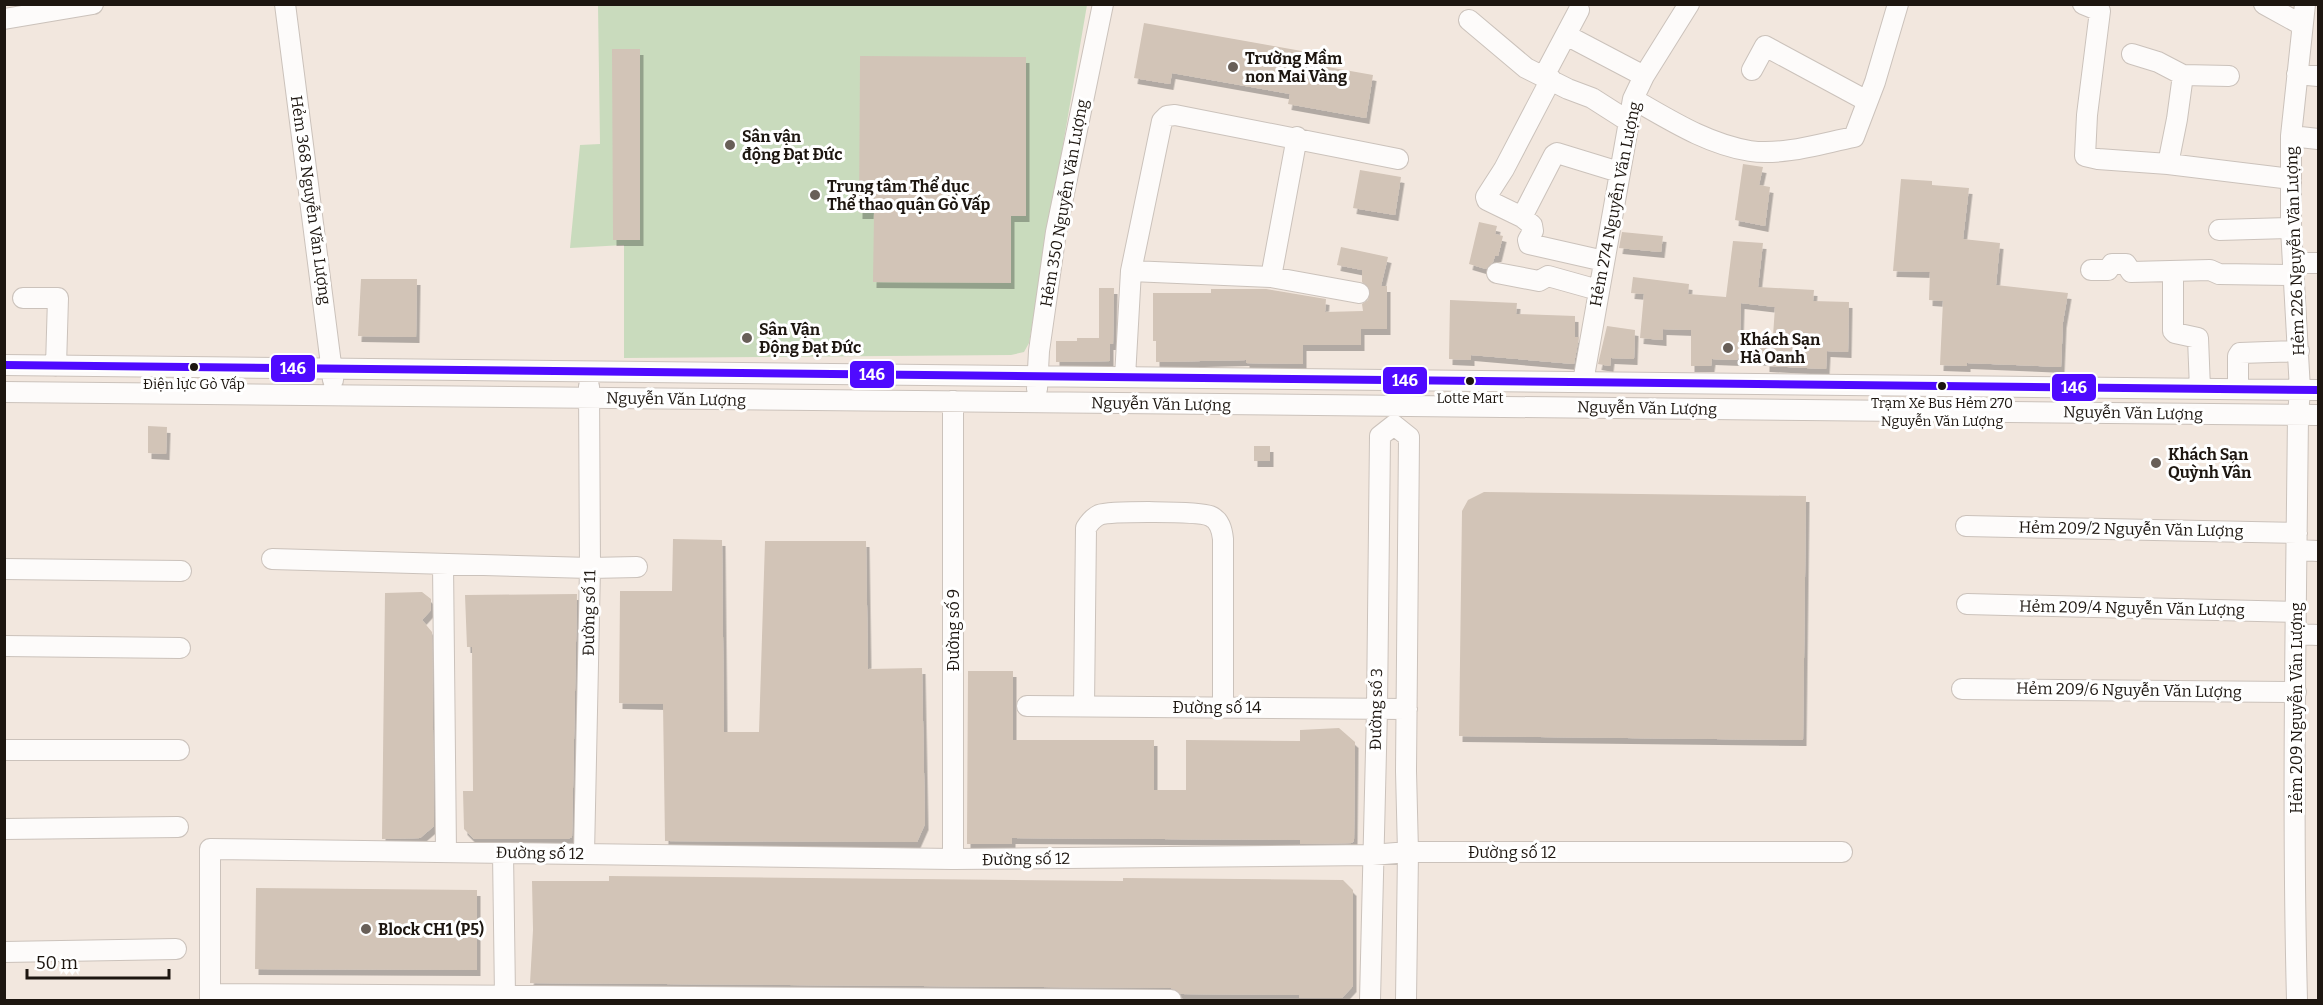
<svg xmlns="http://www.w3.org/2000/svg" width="2323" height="1005" font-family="Bitter,serif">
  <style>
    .green { fill: #c9dbbd }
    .building { fill: #d2c4b7; fill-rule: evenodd; filter: url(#shadow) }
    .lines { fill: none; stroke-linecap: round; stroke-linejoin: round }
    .minor-casing { stroke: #cbc2bb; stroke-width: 22 }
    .minor { stroke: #fdfbfa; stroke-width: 20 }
    .bus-1-casing { stroke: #fff; stroke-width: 12 }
    .bus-1 { stroke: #4f0aff; stroke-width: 8 }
    .poi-dot { fill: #685f58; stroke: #fff; stroke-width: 2 }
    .bus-dot { fill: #1d1610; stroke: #fff; stroke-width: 2 }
    .labels { text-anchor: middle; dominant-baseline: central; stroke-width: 6; stroke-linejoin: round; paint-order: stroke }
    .bus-label { font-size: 14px; fill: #1d1610; stroke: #fff }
    .poi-label { font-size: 16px; font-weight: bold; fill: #1d1610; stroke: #fff; text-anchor: start }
    .street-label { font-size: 16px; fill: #1d1610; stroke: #fff }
    .line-badge { stroke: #fff; stroke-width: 2 }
    .badge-label { font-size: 16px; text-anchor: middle; font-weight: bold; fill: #fff }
  </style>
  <defs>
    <filter id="shadow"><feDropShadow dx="3.5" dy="6" stdDeviation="0" flood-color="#0004"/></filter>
  </defs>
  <rect width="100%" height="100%" fill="#f2e7de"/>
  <!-- green -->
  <path class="green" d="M598,5H1087L1029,343L1024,352L1011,355L624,358V245L570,248L580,145L600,144Z"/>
  <!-- building -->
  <path class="building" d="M1144,23L1313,53L1311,64L1373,75L1366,118L1288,104L1290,94L1172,73L1170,84L1134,78Z
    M612,49H640V240H613Z
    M860,56L1026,57V216H1011V283L873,282L874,213H859Z
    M1743,164L1763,167L1759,185L1770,187L1765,226L1735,220Z
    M1360,170L1401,177L1395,215L1353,208Z
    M1901,179L1932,181V185L1969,188L1963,239L2000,243L1996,285L2068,293L2063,322L2061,367L1967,363V366L1940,365L1943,301L1929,300L1930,272L1893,271Z
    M1479,222L1497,226L1495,234L1503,236L1498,256H1495L1493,262L1486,269L1469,264Z
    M1622,232L1663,236L1661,252L1619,248Z
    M1733,241L1763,243L1758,287L1814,290L1813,301L1849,302L1848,352L1827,351L1826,369L1766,366V360L1738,358L1737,360L1712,359L1711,366H1691V330L1663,329V340L1640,338L1644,294L1631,293L1633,277L1689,284L1688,294L1726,297ZM1741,303L1775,307L1773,336L1740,334Z
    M1341,247L1388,257L1381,286H1387V329H1361V345H1303V364L1246,363V360L1156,362V341H1153V293H1211V289H1266L1326,299L1325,312L1363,311L1362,304L1368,300L1370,290L1362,282V270L1337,265Z
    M361,279H417L416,337L358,336Z
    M1099,288H1114L1113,344H1110V361L1056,362V341H1077V338H1099Z
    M1450,300L1517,303L1516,314L1575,316V337H1579L1574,364L1471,355V360L1449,359Z
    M1607,326L1635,330L1634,359L1611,358L1610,366L1598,364Z
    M148,426L167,427L166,454L148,453Z
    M1254,446H1270V461H1254Z
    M1484,492L1806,496L1803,740L1459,736L1462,511L1468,500Z
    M673,539L722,540L724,732H759L765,541H866L868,669L922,668L925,824L917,842L665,841L663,704L619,703L620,591H672Z
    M422,592L431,599V610L422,620L432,632L434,826L420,838L382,839L385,593Z
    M577,594L572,837L568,839H474L464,829L463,791H473L472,647H467L465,595Z
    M968,671H1013V740H1154V790H1186V740L1300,741V730L1339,728L1355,742L1354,841L1352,843L1300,844V840L1012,838V844H967Z
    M609,876L1123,881V878L1343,880L1353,890V986L1342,998H1299V995L1181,994L1171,988L530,983L533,930L532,881H609Z
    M256,888L477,890V970L255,969Z"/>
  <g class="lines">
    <defs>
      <path id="minor" d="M285,4L333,380
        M2083,4L2100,11L2087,115L2085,156L2098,159L2168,164L2291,179
        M2264,4L2302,25
        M4,19L93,4
        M1469,20L1526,68L1568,89L1592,98L1628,121
        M1566,35L1644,76
        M2132,54L2158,62L2183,75L2229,76
        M1752,70L1765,46L1867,101
        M2297,74L2318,76
        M1544,76L1579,10
        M1551,79L1504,169L1486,197L1487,200L1522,217L1532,225L1533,231L1528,240L1529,244L1604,261
        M1633,99C1670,120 1707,144 1750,151C1782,156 1823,143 1854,137L1875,82L1898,4
        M2291,136L2318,139
        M2168,164L2177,119L2183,75
        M1522,217L1554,155L1557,153L1619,172
        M2219,230L2291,228
        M2293,263H2318
        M2091,270H2108L2112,264H2126L2131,272L2210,270L2219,274L2294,275
        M1131,271L1271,277L1297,137
        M2173,271V331L2175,333L2198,338L2200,389
        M1497,273L1539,281L1548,276L1598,290
        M1271,277L1359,293
        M23,298H58L56,366
        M4,365L2318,390
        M1125,377L1131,271L1162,121L1167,116L1175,115L1398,159
        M1583,382L1633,99L1644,76L1689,4
        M1037,389L1039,351L1056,232L1103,4
        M2238,389V356L2240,353L2299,351
        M4,392L2318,415
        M953,401V859
        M1394,425L1409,437L1406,771L1408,852L1406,1000
        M1966,526L2297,533
        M2297,550L2318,551
        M272,559L590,568L637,567
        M443,564L446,852
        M4,569L181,571
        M1967,604L2296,612
        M2296,634L2318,635
        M4,646L180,648
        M1962,689L2296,692
        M1027,706L1407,709
        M1084,706L1086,528C1089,523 1093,518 1099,515C1111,511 1198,511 1210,516C1220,520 1222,530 1223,539V707
        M4,750H179
        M4,829L178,827
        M503,853L505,996
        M584,854L590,568L589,386
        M4,952L176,949
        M210,994L1171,1000
        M210,1000V849L953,859L1372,855L1408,852H1842
        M1370,1000L1377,709L1380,436L1394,425
        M2297,1000C2292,805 2296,610 2298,415L2300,390L2291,228V136L2305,4"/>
    </defs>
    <!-- minor casing -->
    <use href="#minor" class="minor-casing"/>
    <!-- minor -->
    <use href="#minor" class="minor"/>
    <defs>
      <path id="bus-1" d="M4,365L2318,390"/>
    </defs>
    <!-- bus-1 casing -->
    <use href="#bus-1" class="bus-1-casing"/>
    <!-- bus-1 -->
    <use href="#bus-1" class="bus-1"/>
  </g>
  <!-- markers -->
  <g class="poi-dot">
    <circle cx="1233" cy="67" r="6"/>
    <circle cx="730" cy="145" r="6"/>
    <circle cx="815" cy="195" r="6"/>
    <circle cx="747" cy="338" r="6"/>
    <circle cx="1728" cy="348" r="6"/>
    <circle cx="2156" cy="463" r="6"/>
    <circle cx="366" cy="929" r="6"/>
  </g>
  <g class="bus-dot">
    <circle cx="194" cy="367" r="5"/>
    <circle cx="1470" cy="381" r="5"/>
    <circle cx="1942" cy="386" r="5"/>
  </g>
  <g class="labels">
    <!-- bus labels -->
    <g class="bus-label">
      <text x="194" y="384">Điện lực Gò Vấp</text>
      <text x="1470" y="398">Lotte Mart</text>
      <text x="1942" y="403">Trạm Xe Bus Hẻm 270<tspan x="1942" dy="18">Nguyễn Văn Lượng</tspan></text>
    </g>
    <!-- poi labels -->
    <g class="poi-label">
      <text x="1245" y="58">Trường Mầm<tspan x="1245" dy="18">non Mai Vàng</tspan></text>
      <text x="742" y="136">Sân vận<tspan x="742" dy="18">động Đạt Đức</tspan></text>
      <text x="827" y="186">Trung tâm Thể dục<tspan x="827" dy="18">Thể thao quận Gò Vấp</tspan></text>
      <text x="759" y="329">Sân Vận<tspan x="759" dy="18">Động Đạt Đức</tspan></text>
      <text x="1740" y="339">Khách Sạn<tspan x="1740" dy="18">Hà Oanh</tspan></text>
      <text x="2168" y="454">Khách Sạn<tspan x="2168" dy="18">Quỳnh Vân</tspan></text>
      <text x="378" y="929">Block CH1 (P5)</text>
    </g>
    <!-- street labels -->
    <g class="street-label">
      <text transform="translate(311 200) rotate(82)">Hẻm 368 Nguyễn Văn Lượng</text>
      <text transform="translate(1064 203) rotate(-80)">Hẻm 350 Nguyễn Văn Lượng</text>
      <text transform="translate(1615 204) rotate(-79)">Hẻm 274 Nguyễn Văn Lượng</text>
      <text transform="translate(2295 251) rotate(-92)">Hẻm 226 Nguyễn Văn Lượng</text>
      <text transform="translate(676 399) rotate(1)">Nguyễn Văn Lượng</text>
      <text transform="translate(1161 404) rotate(1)">Nguyễn Văn Lượng</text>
      <text transform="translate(1647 408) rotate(1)">Nguyễn Văn Lượng</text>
      <text transform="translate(2133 413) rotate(1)">Nguyễn Văn Lượng</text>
      <text transform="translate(2131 529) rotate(1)">Hẻm 209/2 Nguyễn Văn Lượng</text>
      <text transform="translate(2132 608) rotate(1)">Hẻm 209/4 Nguyễn Văn Lượng</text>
      <text transform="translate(589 613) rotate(-89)">Đường số 11</text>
      <text transform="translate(953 630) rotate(-90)">Đường số 9</text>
      <text transform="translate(2129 690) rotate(1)">Hẻm 209/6 Nguyễn Văn Lượng</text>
      <text x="1217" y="707">Đường số 14</text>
      <text transform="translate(2296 708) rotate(-90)">Hẻm 209 Nguyễn Văn Lượng</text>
      <text transform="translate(1376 709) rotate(-89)">Đường số 3</text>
      <text x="1512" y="852">Đường số 12</text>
      <text transform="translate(540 853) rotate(1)">Đường số 12</text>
      <text transform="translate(1026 859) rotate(-1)">Đường số 12</text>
    </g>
  </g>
  <g class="line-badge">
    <rect x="270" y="354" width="46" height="29" rx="6" fill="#4f0aff"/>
    <rect x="849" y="360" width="46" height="29" rx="6" fill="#4f0aff"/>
    <rect x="1382" y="366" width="46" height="29" rx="6" fill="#4f0aff"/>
    <rect x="2051" y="373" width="46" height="29" rx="6" fill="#4f0aff"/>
  </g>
  <g class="badge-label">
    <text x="293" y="374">146</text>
    <text x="872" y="380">146</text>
    <text x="1405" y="386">146</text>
    <text x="2074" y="393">146</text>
  </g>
  <!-- border -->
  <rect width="2323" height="1005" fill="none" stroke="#1d1610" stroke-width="12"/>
  <!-- scale -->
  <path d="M27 969v9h142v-9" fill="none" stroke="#1d1610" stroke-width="3"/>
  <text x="36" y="969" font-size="18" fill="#1d1610" stroke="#ffffff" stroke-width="4.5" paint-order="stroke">50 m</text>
</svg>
